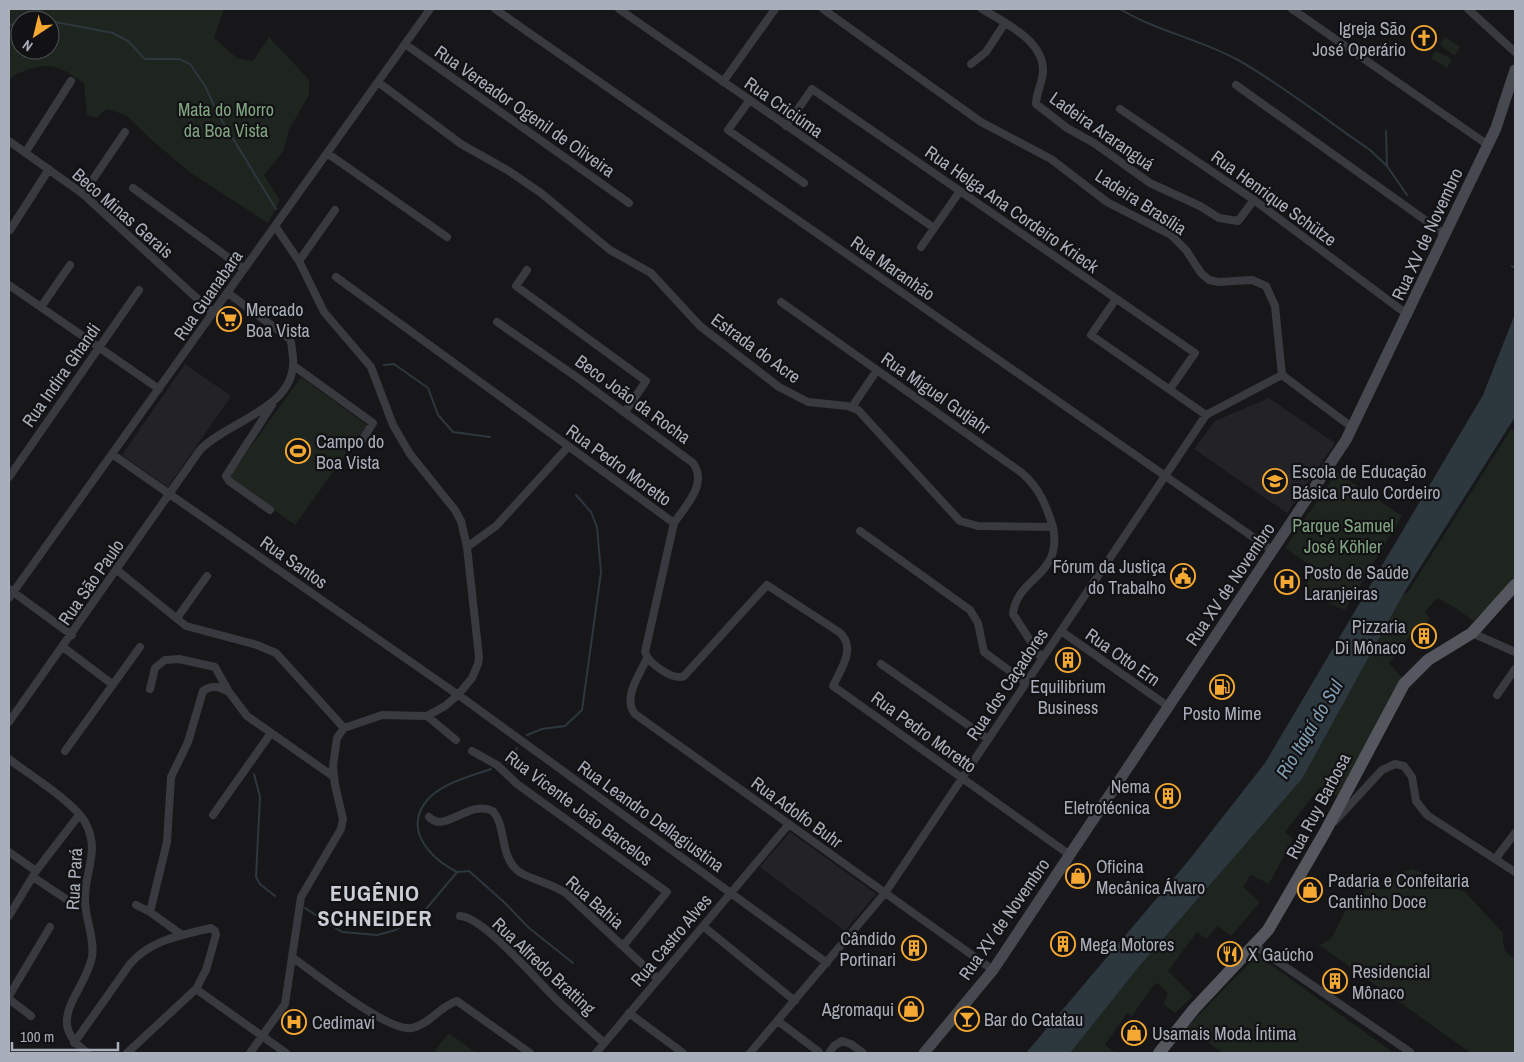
<svg xmlns="http://www.w3.org/2000/svg" width="1524" height="1062" font-family="'Archivo Narrow',sans-serif">
  <style>
    .built { fill: #232327 }
    .green { fill: #1d251e; fill-rule: evenodd }
    .water { fill: #2d373e }
    .lines { fill: none; stroke-linecap: round; stroke-linejoin: round }
    .stream { stroke: #2d373e; stroke-width: 2 }
    .street { stroke: #383a3f; stroke-width: 8 }
    .secondary { stroke: #46494f; stroke-width: 11 }
    .primary { stroke: #54575e; stroke-width: 12 }
    .labels { text-anchor: middle; dominant-baseline: central; stroke-width: 4.5; stroke-linejoin: round; paint-order: stroke }
    .poi-label { font-size: 18px; fill: #a9afba; stroke: #121215; text-anchor: start }
    .street-label { font-size: 18px; fill: #a9afba; stroke: #121215 }
    .park-label { font-size: 18px; fill: #80a580; stroke: #121215 }
    .water-label { font-size: 19px; font-style: italic; fill: #809fb5; stroke: #121215 }
    .district-label { font-size: 22px; font-weight: bold; letter-spacing: 1px; fill: #caced6; stroke: #121215 }
  </style>
  <rect width="100%" height="100%" fill="#17171a"/>
  <!-- built -->
  <path class="built" d="M185,364L231,396L168,487L122,455Z
    M1269,398L1335,443L1287,513L1194,449L1215,421Z
    M790,832L876,894L845,931L760,867Z"/>
  <!-- green -->
  <path class="green" d="M9,9H224L214,38L237,58L253,61L269,37L309,80V95L289,130L283,152L264,175L280,200L268,223L191,173L156,144L126,115L106,109L96,118L87,115L84,83C62,68 51,60 25,71C18,73 13,75 9,81ZM20,20H50V50H20Z
    M1445,37L1460,47L1454,56L1440,44Z
    M1436,51L1452,59L1447,68L1431,58Z
    M301,377L367,425L295,525L229,477Z
    M1511,429L1515,432V583L1473,621L1456,608L1437,598L1425,612L1430,618L1423,627L1419,624L1389,663L1403,679L1337,796L1320,787L1285,832L1293,839L1269,884L1251,875L1243,887L1260,902L1231,936L1217,926L1206,939L1197,932L1168,971L1193,996L1175,1013L1163,1004L1168,993L1158,983L1153,986L1132,1016L1127,1013L1105,1045L1116,1053H1067L1137,969L1302,779L1403,595L1408,592Z
    M1337,472L1402,516L1345,610L1303,592L1314,568L1285,548Z
    M1413,869L1465,892L1503,933C1502,945 1504,953 1515,959V1053H1471L1319,945L1331,939L1348,905L1370,886L1384,890L1396,873Z
    M1257,955L1394,1053H1223L1186,1028Z
    M449,1033L476,1053H438L435,1050Z"/>
  <!-- water -->
  <path class="water" d="M1515,314V417L1404,593L1302,779L1137,969L1070,1053H1026L1189,860L1265,763L1483,395Z"/>
  <g class="lines">
    <!-- stream -->
    <path class="stream" d="M1120,9C1156,31 1200,39 1238,60C1284,86 1326,120 1370,150L1387,166
      M50,21L113,33L128,41L145,59H179L190,64L205,86L218,114L276,209
      M9,25L20,23
      M1386,131L1387,166L1407,195
      M1512,266L1515,268
      M384,365L394,364L428,388L438,415L453,432L490,437
      M527,735L542,729L565,726L582,710L601,572L597,527L591,512L576,495
      M507,763L517,748
      M254,774L260,797L256,877L260,884L275,896
      M457,872C430,858 402,829 428,799C443,783 471,776 491,769
      M305,908L342,932L377,935L396,930L426,909L457,872L469,871L505,903L529,928L573,963"/>
    <!-- street -->
    <path class="street" d="M495,9L1273,551
      M619,9L934,228
      M823,9L981,122L1051,159L1107,202L1171,235L1186,250L1201,273L1209,280L1219,282L1252,280L1266,286L1275,306L1282,375L1353,428
      M982,9C1005,23 1043,40 1043,70C1043,82 1036,93 1036,104L1067,128L1094,143L1150,183L1200,206L1219,218L1238,221L1254,200
      M1292,9L1488,145
      M1468,9L1515,52
      M405,44L629,203
      M971,64L986,52L1005,23
      M378,82L461,144L509,171L541,193L610,250L651,273L700,326L779,387L808,402L847,406L858,410L960,521L978,526L1053,527C1063,577 1017,576 1013,614L1042,659
      M723,82L775,9
      M1236,85L1446,235
      M749,101L728,130L804,183
      M1120,109L1254,200L1408,315
      M786,126L812,89L1195,353L1170,389
      M9,141L83,194L213,313
      M25,153L71,81
      M327,153L447,237
      M133,188L244,269
      M83,194L125,132
      M10,230L49,169
      M921,247L960,191
      M299,261L335,210
      M527,270L516,286L646,381L625,412
      M336,277L674,523L645,652C648,663 673,681 684,676L767,585L839,632C857,647 841,669 833,686L1070,855
      M9,285L159,389
      M1116,299L1091,335L1206,415
      M781,302L1022,473C1040,489 1046,505 1053,527
      M41,307L70,265
      M497,322L578,378L693,463C708,484 686,505 674,523
      M294,366L373,423L362,440
      M852,407L877,370
      M112,454L464,699L827,963
      M9,477L139,290
      M270,510L229,481L226,476L272,405
      M860,531L970,610L978,623L984,652L1026,683
      M467,547L496,526L568,447
      M117,570L186,626L257,645L276,653L344,728
      M9,589L72,635
      M9,598L430,9
      M177,618L207,576
      M1061,631L1169,707
      M1472,633L1515,652
      M63,647L112,684
      M647,658C640,674 622,698 635,714L993,970
      M881,664L988,739
      M150,689L155,668L165,660L179,659L215,667L229,692L247,716L334,777
      M1497,695L1515,669
      M427,716L456,740
      M9,722L200,450C229,420 298,408 293,357C292,351 292,344 290,339L228,293
      M65,751L140,647
      M472,751L497,765L517,784L667,892L623,946
      M9,759C28,774 74,802 85,822C101,851 84,872 85,900C85,918 95,939 92,957C84,995 42,1021 88,1053
      M213,815L271,733
      M429,817C445,834 469,799 493,811C507,828 499,855 518,871C528,879 552,883 567,894L658,979
      M1335,821L1382,770L1395,764L1404,766L1412,777L1416,801L1427,815L1515,872
      M9,852L36,871
      M1496,858L1515,833
      M33,877L72,903
      M136,905L150,912
      M9,916L36,871L79,815
      M460,916C484,917 539,983 558,1001C573,1015 589,1029 604,1043
      M703,926L795,1001
      M182,935L150,912L167,842L171,777L188,742L203,691C212,684 220,687 229,692
      M1255,946L1410,1052
      M292,957C313,972 389,1033 412,1028C430,1024 440,1006 457,1001L530,1053
      M196,989L286,1053
      M9,996L50,927
      M9,999L31,1016
      M629,1013L683,1053
      M778,1021L819,1052
      M74,1043L130,964C150,940 182,935 211,928L215,931L216,935L206,970L196,989L127,1053
      M250,1053L285,1004L301,897L341,829L343,819L335,785L333,766L337,738L344,728L382,715L427,716L445,706L458,695L472,678L478,664L479,657L467,547L461,521L455,510L410,454L393,425L371,367L324,312L299,261L275,226
      M596,1053L789,824
      M750,1053L885,893L1206,415L1282,375
      M829,1053L834,1046L842,1041L851,1044L863,1053"/>
    <!-- secondary -->
    <path class="secondary" d="M924,1053L993,970L1346,440L1496,128L1515,70"/>
    <!-- primary -->
    <path class="primary" d="M1159,1053L1194,1009L1268,930L1325,832L1404,684L1428,660L1472,633L1515,585"/>
  </g>
  <!-- icons -->
  <defs>
    <symbol id="church-ring" viewBox="-11 -11 22 22"><circle r="9.5" fill="#121215" stroke="#f6a932" stroke-width="1.5"/><path d="M-1.2-6h2.4v3.5h3.3v2.4h-3.3V6h-2.4V-.1h-3.3v-2.4h3.3Z" fill="#f6a932"/></symbol>
    <symbol id="supermarket-ring" viewBox="-11 -11 22 22"><circle r="9.5" fill="#121215" stroke="#f6a932" stroke-width="1.5"/><path d="M-6-5.5h2.5l.6 2H6L4.5 2H-2.5L-4.4-4H-6ZM-1.5 3.2a1.3 1.3 0 1 0 .1 0ZM3 3.2a1.3 1.3 0 1 0 .1 0Z" fill="#f6a932"/></symbol>
    <symbol id="stadium-ring" viewBox="-11 -11 22 22"><circle r="9.5" fill="#121215" stroke="#f6a932" stroke-width="1.5"/><path d="M0-5a6.5 5 0 1 0 0 10a6.5 5 0 1 0 0-10ZM-3.5-1.8h7v3.6h-7Z" fill="#f6a932"/></symbol>
    <symbol id="school-ring" viewBox="-11 -11 22 22"><circle r="9.5" fill="#121215" stroke="#f6a932" stroke-width="1.5"/><path d="M0-5L7-2L0 1L-7-2ZM-4 1L0 2.5L4 1V4Q0 6-4 4Z" fill="#f6a932"/></symbol>
    <symbol id="civic-ring" viewBox="-11 -11 22 22"><circle r="9.5" fill="#121215" stroke="#f6a932" stroke-width="1.5"/><path d="M-.6-6.5H3V-4.5H.6V-3L4-1V1h2V6H-6V1h2V-1L-.6-3ZM-1.2 2.5V6h2.4V2.5Z" fill="#f6a932"/></symbol>
    <symbol id="hospital-ring" viewBox="-11 -11 22 22"><circle r="9.5" fill="#121215" stroke="#f6a932" stroke-width="1.5"/><path d="M-5-5h3v3.5h4V-5h3V5h-3V1.5h-4V5h-3Z" fill="#f6a932"/></symbol>
    <symbol id="building-ring" viewBox="-11 -11 22 22"><circle r="9.5" fill="#121215" stroke="#f6a932" stroke-width="1.5"/><path d="M-4-6H4V6H1V3H-1V6H-4ZM-2.5-4.3h1.7v1.8h-1.7ZM.8-4.3h1.7v1.8H.8ZM-2.5-1h1.7V.8h-1.7ZM.8-1h1.7V.8H.8Z" fill="#f6a932"/></symbol>
    <symbol id="fuel-ring" viewBox="-11 -11 22 22"><circle r="9.5" fill="#121215" stroke="#f6a932" stroke-width="1.5"/><path d="M-5.5-6h7V0h2V4h1.3V-2.5L3-4.5l.8-.8L6-3V5H2.5V1h-1V6h-7ZM-4.2-4.7v3.2H.2V-4.7Z" fill="#f6a932"/></symbol>
    <symbol id="shop-ring" viewBox="-11 -11 22 22"><circle r="9.5" fill="#121215" stroke="#f6a932" stroke-width="1.5"/><path d="M-5-2.5h2.3a2.7 3.5 0 0 1 5.4 0H5L5.5 6h-11ZM-1.5-2.5h3a1.5 2.3 0 0 0-3 0Z" fill="#f6a932"/></symbol>
    <symbol id="restaurant-ring" viewBox="-11 -11 22 22"><circle r="9.5" fill="#121215" stroke="#f6a932" stroke-width="1.5"/><path d="M-5-6h1v4h1v-4h1v4h1v-4h1v5L-1.5 .5V6h-2V.5L-5-1ZM5-6V6H3V1.5H1.5Q1.5-4 5-6Z" fill="#f6a932"/></symbol>
    <symbol id="bar-ring" viewBox="-11 -11 22 22"><circle r="9.5" fill="#121215" stroke="#f6a932" stroke-width="1.5"/><path d="M-6-5H6L.8 .8V4.5H3.5V6h-7V4.5H-.8V.8Z" fill="#f6a932"/></symbol>
  </defs>
  <g fill-rule="evenodd">
    <use href="#church-ring" x="1410" y="24" width="28" height="28"/>
    <use href="#supermarket-ring" x="215" y="305" width="28" height="28"/>
    <use href="#stadium-ring" x="284" y="437" width="28" height="28"/>
    <use href="#school-ring" x="1261" y="467" width="28" height="28"/>
    <use href="#civic-ring" x="1169" y="562" width="28" height="28"/>
    <use href="#hospital-ring" x="1273" y="568" width="28" height="28"/>
    <use href="#building-ring" x="1410" y="622" width="28" height="28"/>
    <use href="#building-ring" x="1054" y="646" width="28" height="28"/>
    <use href="#fuel-ring" x="1208" y="673" width="28" height="28"/>
    <use href="#building-ring" x="1154" y="782" width="28" height="28"/>
    <use href="#shop-ring" x="1064" y="862" width="28" height="28"/>
    <use href="#shop-ring" x="1296" y="876" width="28" height="28"/>
    <use href="#building-ring" x="1049" y="930" width="28" height="28"/>
    <use href="#building-ring" x="900" y="934" width="28" height="28"/>
    <use href="#restaurant-ring" x="1216" y="940" width="28" height="28"/>
    <use href="#building-ring" x="1321" y="967" width="28" height="28"/>
    <use href="#shop-ring" x="897" y="995" width="28" height="28"/>
    <use href="#bar-ring" x="953" y="1005" width="28" height="28"/>
    <use href="#hospital-ring" x="280" y="1008" width="28" height="28"/>
    <use href="#shop-ring" x="1120" y="1019" width="28" height="28"/>
  </g>
  <g class="labels">
    <!-- poi labels -->
    <g class="poi-label">
      <text x="1406" y="28" text-anchor="end">Igreja São<tspan x="1406" dy="21">José Operário</tspan></text>
      <text x="246" y="309">Mercado<tspan x="246" dy="21">Boa Vista</tspan></text>
      <text x="316" y="441">Campo do<tspan x="316" dy="21">Boa Vista</tspan></text>
      <text x="1292" y="471">Escola de Educação<tspan x="1292" dy="21">Básica Paulo Cordeiro</tspan></text>
      <text x="1166" y="566" text-anchor="end">Fórum da Justiça<tspan x="1166" dy="21">do Trabalho</tspan></text>
      <text x="1304" y="572">Posto de Saúde<tspan x="1304" dy="21">Laranjeiras</tspan></text>
      <text x="1406" y="626" text-anchor="end">Pizzaria<tspan x="1406" dy="21">Di Mônaco</tspan></text>
      <text x="1068" y="686" text-anchor="middle">Equilibrium<tspan x="1068" dy="21">Business</tspan></text>
      <text x="1222" y="713" text-anchor="middle">Posto Mime</text>
      <text x="1150" y="786" text-anchor="end">Nema<tspan x="1150" dy="21">Eletrotécnica</tspan></text>
      <text x="1096" y="866">Oficina<tspan x="1096" dy="21">Mecânica Álvaro</tspan></text>
      <text x="1328" y="880">Padaria e Confeitaria<tspan x="1328" dy="21">Cantinho Doce</tspan></text>
      <text x="896" y="938" text-anchor="end">Cândido<tspan x="896" dy="21">Portinari</tspan></text>
      <text x="1080" y="944">Mega Motores</text>
      <text x="1248" y="954">X Gaúcho</text>
      <text x="1352" y="971">Residencial<tspan x="1352" dy="21">Mônaco</tspan></text>
      <text x="894" y="1009" text-anchor="end">Agromaqui</text>
      <text x="984" y="1019">Bar do Catatau</text>
      <text x="312" y="1022">Cedimavi</text>
      <text x="1152" y="1033">Usamais Moda Íntima</text>
    </g>
    <!-- street labels -->
    <g class="street-label">
      <text transform="translate(784 107) rotate(35)">Rua Criciúma</text>
      <text transform="translate(525 111) rotate(35)">Rua Vereador Ogenil de Oliveira</text>
      <text transform="translate(1102 131) rotate(35)">Ladeira Araranguá</text>
      <text transform="translate(1274 198) rotate(36)">Rua Henrique Schütze</text>
      <text transform="translate(1141 202) rotate(33)">Ladeira Brasília</text>
      <text transform="translate(1012 209) rotate(35)">Rua Helga Ana Cordeiro Krieck</text>
      <text transform="translate(123 213) rotate(41)">Beco Minas Gerais</text>
      <text transform="translate(1427 234) rotate(-65)">Rua XV de Novembro</text>
      <text transform="translate(893 268) rotate(35)">Rua Maranhão</text>
      <text transform="translate(208 295) rotate(-55)">Rua Guanabara</text>
      <text transform="translate(756 348) rotate(36)">Estrada do Acre</text>
      <text transform="translate(61 375) rotate(-55)">Rua Indira Ghandi</text>
      <text transform="translate(936 393) rotate(35)">Rua Miguel Gutjahr</text>
      <text transform="translate(633 399) rotate(36)">Beco João da Rocha</text>
      <text transform="translate(619 465) rotate(36)">Rua Pedro Moretto</text>
      <text transform="translate(294 562) rotate(35)">Rua Santos</text>
      <text transform="translate(91 582) rotate(-55)">Rua São Paulo</text>
      <text transform="translate(1230 584) rotate(-56)">Rua XV de Novembro</text>
      <text transform="translate(1123 657) rotate(35)">Rua Otto Ern</text>
      <text transform="translate(1007 684) rotate(-56)">Rua dos Caçadores</text>
      <text transform="translate(924 732) rotate(36)">Rua Pedro Moretto</text>
      <text transform="translate(1318 806) rotate(-62)">Rua Ruy Barbosa</text>
      <text transform="translate(579 808) rotate(37)">Rua Vicente João Barcelos</text>
      <text transform="translate(797 812) rotate(36)">Rua Adolfo Buhr</text>
      <text transform="translate(651 816) rotate(36)">Rua Leandro Dellagiustina</text>
      <text transform="translate(74 879) rotate(-87)">Rua Pará</text>
      <text transform="translate(595 902) rotate(41)">Rua Bahia</text>
      <text transform="translate(1004 919) rotate(-55)">Rua XV de Novembro</text>
      <text transform="translate(671 940) rotate(-50)">Rua Castro Alves</text>
      <text transform="translate(544 966) rotate(43)">Rua Alfredo Bratting</text>
    </g>
    <!-- park labels -->
    <g class="park-label">
      <text x="226" y="109">Mata do Morro<tspan x="226" dy="21">da Boa Vista</tspan></text>
      <text x="1343" y="525">Parque Samuel<tspan x="1343" dy="21">José Köhler</tspan></text>
    </g>
    <!-- water labels -->
    <g class="water-label">
      <text transform="translate(1309 729) rotate(-59)">Rio Itajaí do Sul</text>
    </g>
    <!-- district labels -->
    <g class="district-label">
      <text x="375" y="893">EUGÊNIO<tspan x="375" dy="25">SCHNEIDER</tspan></text>
    </g>
  </g>
  <!-- border -->
  <rect width="1524" height="1062" fill="none" stroke="#a9afba" stroke-width="20"/>
  <!-- north arrow -->
  <g transform="translate(35 35) rotate(215)"><circle r="24" fill="#121215" stroke="#4e5157"/>
  <path d="M0-4L9 19L0 12L-9 19Z" fill="#f6a932"/>
  <text y="-8" font-size="14" font-weight="bold" text-anchor="middle" fill="#a9afba">N</text>
  </g>
  <!-- scale -->
  <path d="M12 1042v8h106v-8" fill="none" stroke="#a9afba" stroke-width="2.5"/>
  <text x="20" y="1042" font-size="15" fill="#a9afba" stroke="#121215" stroke-width="4" paint-order="stroke">100 m</text>
</svg>
